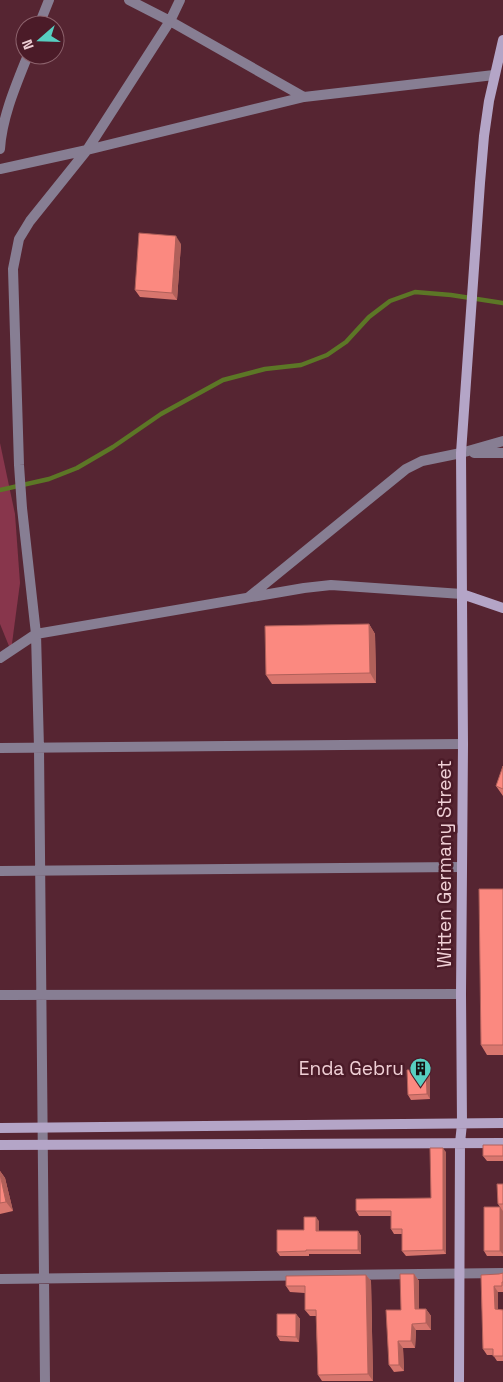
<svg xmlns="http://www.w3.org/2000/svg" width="503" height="1382" font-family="'Space Grotesk',sans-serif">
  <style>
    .green { fill: #88364c }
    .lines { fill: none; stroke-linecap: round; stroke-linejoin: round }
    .stream { stroke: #5c7726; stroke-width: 4.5 }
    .street { stroke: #877e93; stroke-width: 10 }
    .secondary { stroke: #b4a5c7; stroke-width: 10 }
    .wall { fill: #d8766e }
    .shaded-wall { fill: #b0605a }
    .building { fill: #fb8980; stroke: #b0605a }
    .labels { text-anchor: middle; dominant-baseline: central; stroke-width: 5; stroke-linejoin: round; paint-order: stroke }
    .street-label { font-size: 19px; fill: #efcfd5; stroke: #4b1b28 }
    .poi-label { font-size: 19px; fill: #efcfd5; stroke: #4b1b28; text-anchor: end }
  </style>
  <rect width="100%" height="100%" fill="#562532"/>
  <!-- green -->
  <path class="green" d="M0,443L15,514L20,583L11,651L0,624Z"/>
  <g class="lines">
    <!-- stream -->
    <path class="stream" d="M0,490L49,479L77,468L113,447L161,414L223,380L265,369L301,365L327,355L346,342L369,317L390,301L415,292L451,295L503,303"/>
    <!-- street -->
    <path class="street" d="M129,0L170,21L304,97
      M39,25L49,0
      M0,149C2,117 16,85 28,55
      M0,169L87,150L304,97L494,75
      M474,453H503
      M249,597L406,469L422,461L461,453L503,441
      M0,658L36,634L304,588L331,585L462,594
      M0,748L463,744
      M0,871L461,867
      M0,995L461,994
      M0,1279L503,1273
      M45,1382L39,748L36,634L22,508L19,465L13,269L19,239L30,221L87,150L170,21L180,0"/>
    <!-- secondary -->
    <path class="secondary" d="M462,594L503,608
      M0,1128L503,1123
      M0,1145L503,1143
      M459,1382L460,1143L462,1124L461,994L463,744L461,453L480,183L484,136L489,101L503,40"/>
  </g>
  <!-- wall -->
  <path class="wall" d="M181,244L177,300L140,297L135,290Z
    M369,624L375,634L376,683L272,684L266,675Z
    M503,766V796L496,786Z
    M503,889V1055H487L481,1045Z
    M430,1075V1099L411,1100L408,1095Z
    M503,1145V1161H487L483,1156Z
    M446,1152V1254L406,1256L402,1251V1234H394L391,1229V1216H359L356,1211L431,1198Z
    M0,1171L5,1178L13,1211L0,1214Z
    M503,1184V1256H487L484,1251L500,1207L498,1204Z
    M319,1221V1231H358L361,1236V1254H309V1256H280L277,1252L304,1230Z
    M503,1273V1292H498V1309L503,1310V1361H497L493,1355H487L483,1349L481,1275L499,1274Z
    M414,1274L419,1281V1309H426L431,1316V1330H416L415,1348H403L404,1371L394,1372L389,1365L401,1310Z
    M366,1275L371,1281L373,1381H322L318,1375L316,1316H310L305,1310V1293L290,1292L286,1286Z
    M296,1314L300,1319L299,1342L280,1341L277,1336Z"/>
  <!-- shaded-wall -->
  <path class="shaded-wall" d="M176,236L181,244L177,300L172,293Z
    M369,624L375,634L376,683L370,673Z
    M426,1070L430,1075V1099L427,1094Z
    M443,1148L446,1152V1254L443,1250Z
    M0,1171L5,1178L13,1211L6,1202L0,1174Z
    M500,1207L503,1211V1254L500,1251Z
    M316,1217L319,1221V1236L316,1231Z
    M358,1231L361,1236V1254L358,1250Z
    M414,1274L419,1281V1316L415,1309Z
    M366,1275L371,1281L373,1381L368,1374Z
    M494,1286L498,1292V1315L495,1309Z
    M426,1309L431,1316V1330L426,1323Z
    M296,1314L300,1319L299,1342L296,1337Z
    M412,1324L416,1330L415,1348L411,1341Z
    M398,1341L403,1348L404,1371L399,1365Z"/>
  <!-- building -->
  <path class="building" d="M139,233L176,236L172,293L135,290Z
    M369,624L370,673L266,675L265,626Z
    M503,766V789L496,786Z
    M479,889H503V1045H481Z
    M407,1070H426L427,1094L408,1095Z
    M483,1145H503V1156H483Z
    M430,1148H443V1250L402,1251V1229H391V1211H356V1199L431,1198Z
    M0,1174L6,1202L0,1203Z
    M497,1184H503V1204H498Z
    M484,1207H500V1251H484Z
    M304,1217H316V1231H358V1250H306V1251L277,1252V1230H304Z
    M503,1273V1282H502V1286H494L495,1309L503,1310V1356H493V1349H483L481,1275L499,1274Z
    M400,1274H414L415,1309H426V1323L412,1324L411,1341H398L399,1365H389L386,1310H401Z
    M366,1275L368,1374L318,1375L316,1310H305V1286H286V1276Z
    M277,1314H296V1337L277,1336Z"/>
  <!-- icons -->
  <defs>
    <symbol id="building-pin" viewBox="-11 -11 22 30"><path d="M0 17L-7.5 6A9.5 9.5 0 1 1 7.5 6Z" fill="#57cec1" stroke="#4b1b28"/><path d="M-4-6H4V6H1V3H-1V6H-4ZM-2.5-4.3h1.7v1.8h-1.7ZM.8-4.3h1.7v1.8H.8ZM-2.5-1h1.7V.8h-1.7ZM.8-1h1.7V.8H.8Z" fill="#111"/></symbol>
  </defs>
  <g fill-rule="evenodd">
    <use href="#building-pin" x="408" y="1056" width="25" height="34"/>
  </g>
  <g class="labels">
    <!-- street labels -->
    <g class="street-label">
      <text transform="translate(444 864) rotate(-90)">Witten Germany Street</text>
    </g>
    <!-- poi labels -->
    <g class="poi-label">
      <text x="404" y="1068">Enda Gebru</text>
    </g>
  </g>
  <!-- north arrow -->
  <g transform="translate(40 40) rotate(250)"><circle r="24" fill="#4b1b28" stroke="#8d636d"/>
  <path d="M0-4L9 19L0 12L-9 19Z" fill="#57cec1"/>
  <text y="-8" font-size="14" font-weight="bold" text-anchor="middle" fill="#efcfd5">N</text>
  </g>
</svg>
